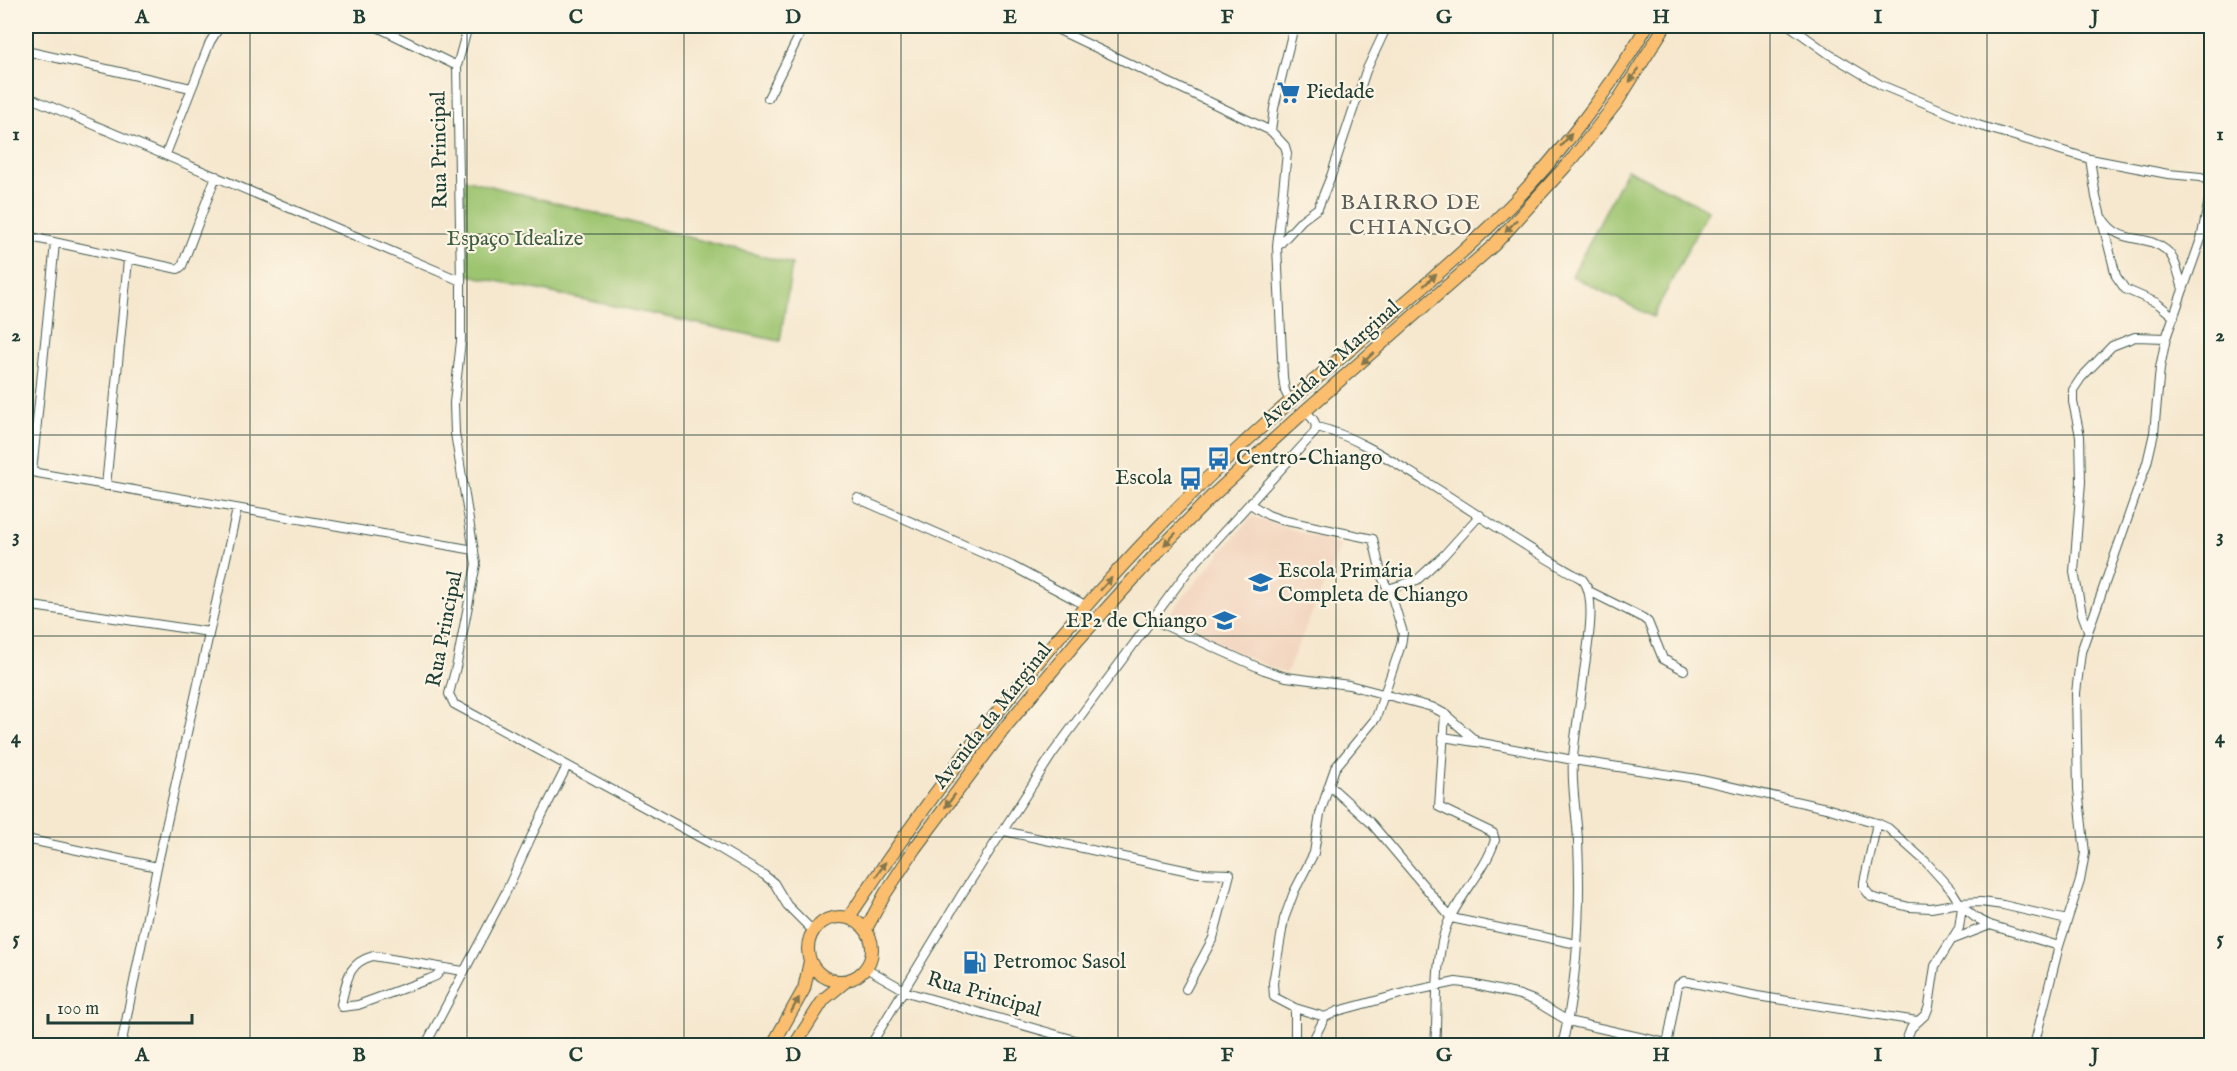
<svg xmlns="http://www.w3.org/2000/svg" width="2237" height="1071" font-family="'IM FELL English',serif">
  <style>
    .built { fill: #f2d4be }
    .green { fill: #9dc46f; stroke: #5e8052; stroke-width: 1.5 }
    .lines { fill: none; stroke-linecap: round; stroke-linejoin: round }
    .street-casing { stroke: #3f574b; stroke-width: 10 }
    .primary-casing { stroke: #3f574b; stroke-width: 14 }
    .street { stroke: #fff; stroke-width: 8 }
    .primary { stroke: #fbbe6e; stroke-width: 12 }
    .oneway { fill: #82774e }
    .grid { fill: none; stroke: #1f3d34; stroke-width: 1.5; stroke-opacity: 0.55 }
    .labels { text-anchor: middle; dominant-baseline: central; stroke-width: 4.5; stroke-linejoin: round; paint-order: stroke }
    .poi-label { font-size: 21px; fill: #1f3d34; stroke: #fcf5e5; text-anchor: start }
    .street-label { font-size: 21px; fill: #1f3d34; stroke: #fcf5e5 }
    .park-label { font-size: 21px; fill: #3e5f43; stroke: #fcf5e5 }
    .neighbourhood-label { font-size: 22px; letter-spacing: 1.5px; fill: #5c5e58; stroke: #fcf5e5 }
    .neatline { fill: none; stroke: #1f3d34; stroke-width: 2 }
    .grid-label { font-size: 20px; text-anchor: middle; font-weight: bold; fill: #1f3d34 }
  </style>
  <rect width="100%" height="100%" fill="#fcf5e5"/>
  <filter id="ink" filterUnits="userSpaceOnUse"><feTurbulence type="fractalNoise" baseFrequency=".0167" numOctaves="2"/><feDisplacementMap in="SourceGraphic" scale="12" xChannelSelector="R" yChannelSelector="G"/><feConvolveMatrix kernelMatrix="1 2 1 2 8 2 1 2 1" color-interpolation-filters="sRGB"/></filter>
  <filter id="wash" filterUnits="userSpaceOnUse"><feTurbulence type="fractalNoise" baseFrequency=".008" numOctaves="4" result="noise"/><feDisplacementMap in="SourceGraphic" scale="24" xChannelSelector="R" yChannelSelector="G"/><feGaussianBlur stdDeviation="1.35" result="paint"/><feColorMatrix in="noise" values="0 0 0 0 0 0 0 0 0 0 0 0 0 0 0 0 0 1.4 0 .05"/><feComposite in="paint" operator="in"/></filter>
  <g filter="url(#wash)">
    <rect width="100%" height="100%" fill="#f6e8cf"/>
    <!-- built -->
    <path class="built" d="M1252,516L1341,545L1286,674L1164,620Z"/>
    <!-- green -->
    <path class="green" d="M1627,169L1708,210L1653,317L1572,276Z
      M464,179L792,264L780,341L468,275Z"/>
  </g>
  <g filter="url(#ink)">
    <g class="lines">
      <defs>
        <path id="street" d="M375,26L457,66
          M468,26L457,66L461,281V341L454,403L455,433L476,564L457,663L449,694L454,704L712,844L764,875L774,883L787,905L813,931
          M1050,26L1271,131L1285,146L1287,153L1277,246L1283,377L1285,391L1290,401
          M1790,26L1829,54L1881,85L1978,125L2090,159L2168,174L2201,177L2207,180L2211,190L2201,239L2166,338L2160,368L2154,433L2147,463L2081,652L2076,693L2078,789L2085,853L2080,881L2059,946L2034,1046
          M26,51L191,88
          M26,96L461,281
          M768,98L804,26
          M1271,131L1274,108L1294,26
          M166,154L210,42L220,26
          M2090,159L2096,197L2116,276L2125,289L2157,303L2174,317
          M2103,219C2121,247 2144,232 2166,250C2176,258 2179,277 2183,289
          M26,236L178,269L182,266L216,176
          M1278,246L1302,220L1318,208L1331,176L1366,71L1387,26
          M1317,427C1355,436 1389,459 1423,480C1476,513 1527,549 1582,579C1598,596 1587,649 1584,672C1581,701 1575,730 1573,759C1571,786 1577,814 1578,841C1581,909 1578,980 1562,1046
          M26,471L474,550
          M32,472L55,243
          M106,486L128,260
          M857,498L1012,566L1087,606
          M1250,504L1268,515L1282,520L1373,539L1382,577L1392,597L1403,633L1401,645L1376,718L1335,768L1329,785L1320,814L1314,853L1294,892L1284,919L1273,983L1274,997L1295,1008L1325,1017
          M1388,589L1417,580L1444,555L1480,515
          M1589,591L1643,618L1648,622L1663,659L1684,670
          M26,605L209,632
          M1151,619L1264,670L1286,677L1349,685L1432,707L1445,714L1477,742L1573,760L1697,779L1826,808L1877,823L1888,828L1926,862L1952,891L1962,907L1976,918L1990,925L2059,946
          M2088,630L2082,614L2074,572L2081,482L2080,436L2073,402V390L2081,378L2112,346L2135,337L2166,338
          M1443,737L1475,742
          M1329,785L1371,823L1451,918L1577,944
          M1877,823L1864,882V888L1871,897L1909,907L1931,908L1960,903L1981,902L2003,905L2067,920
          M1004,831L1198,873L1230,874L1213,938L1186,989
          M26,839L157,867
          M1954,939L1990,925
          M443,968L436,976L429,979L358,1005L342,1007L341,1004C347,981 347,963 373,956L463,971
          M866,968L910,993L1096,1046
          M121,1046L157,867L237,509
          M425,1046L506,892L532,835L567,766
          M870,1046L960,897L1053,753L1188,571L1314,433C1319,423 1312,418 1305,411
          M1295,1046V1008
          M1310,1046L1325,1017L1338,1011L1408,992L1456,982L1471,984L1520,995L1533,1000L1568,1021L1679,1046
          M1435,1046C1438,1010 1434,958 1447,925C1459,895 1485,872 1495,840L1493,833L1439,807L1445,714
          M1667,1046L1678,985L1684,981L1757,996L1917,1021
          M1904,1046L1911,1028L1926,1014L1929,1006L1935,966L1959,928L1962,907"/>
        <path id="primary" d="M808 949a32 32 0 1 1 64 0a32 32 0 1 1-64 0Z
          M849,917C962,747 1092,585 1242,445C1323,369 1411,302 1491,225C1550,168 1606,96 1647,26
          M866,929L885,894L915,848L1007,725L1078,640L1166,543L1211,497L1305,411L1494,245L1574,157L1617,102L1665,26
          M772,1046L804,989L810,961
          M794,1046L824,999L846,981"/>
      </defs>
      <!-- street casing -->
      <use href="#street" class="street-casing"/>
      <!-- primary casing -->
      <use href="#primary" class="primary-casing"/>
      <!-- street -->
      <use href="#street" class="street"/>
      <!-- primary -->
      <use href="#primary" class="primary"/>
    </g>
    <!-- one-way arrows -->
    <defs><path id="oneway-solid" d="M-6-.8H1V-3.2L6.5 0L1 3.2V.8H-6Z" transform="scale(1.5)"/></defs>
    <g class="oneway">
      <use href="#oneway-solid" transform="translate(1634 75) rotate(122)"/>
      <use href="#oneway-solid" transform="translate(1566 140) rotate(-49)"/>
      <use href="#oneway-solid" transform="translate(1511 226) rotate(132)"/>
      <use href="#oneway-solid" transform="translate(1430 280) rotate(-42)"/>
      <use href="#oneway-solid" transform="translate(1368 358) rotate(138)"/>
      <use href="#oneway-solid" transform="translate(1170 539) rotate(134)"/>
      <use href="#oneway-solid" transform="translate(1106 584) rotate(-48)"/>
      <use href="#oneway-solid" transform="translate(950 801) rotate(127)"/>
      <use href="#oneway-solid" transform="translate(881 869) rotate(-57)"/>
      <use href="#oneway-solid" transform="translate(795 1005) rotate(-61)"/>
    </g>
  </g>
  <!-- grid -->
  <path class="grid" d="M250,26V1046M467,26V1046M684,26V1046M901,26V1046M1118,26V1046M1336,26V1046M1553,26V1046M1770,26V1046M1987,26V1046M26,234H2212M26,435H2212M26,636H2212M26,837H2212"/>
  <!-- icons -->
  <defs>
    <symbol id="supermarket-bare" viewBox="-9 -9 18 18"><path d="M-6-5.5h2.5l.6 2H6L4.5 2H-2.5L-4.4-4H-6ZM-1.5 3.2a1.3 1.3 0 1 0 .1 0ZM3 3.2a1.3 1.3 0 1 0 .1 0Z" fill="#1f6fb2" stroke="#fcf5e5" stroke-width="2.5" paint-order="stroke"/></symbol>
    <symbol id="bus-bare" viewBox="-9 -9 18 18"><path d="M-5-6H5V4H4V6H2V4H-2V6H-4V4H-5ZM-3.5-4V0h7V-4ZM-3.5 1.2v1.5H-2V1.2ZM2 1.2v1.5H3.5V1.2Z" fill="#1f6fb2" stroke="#fcf5e5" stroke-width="2.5" paint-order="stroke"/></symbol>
    <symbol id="school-bare" viewBox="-9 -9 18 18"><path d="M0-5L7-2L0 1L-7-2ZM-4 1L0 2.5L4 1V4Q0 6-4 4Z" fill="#1f6fb2" stroke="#fcf5e5" stroke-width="2.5" paint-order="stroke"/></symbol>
    <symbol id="fuel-bare" viewBox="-9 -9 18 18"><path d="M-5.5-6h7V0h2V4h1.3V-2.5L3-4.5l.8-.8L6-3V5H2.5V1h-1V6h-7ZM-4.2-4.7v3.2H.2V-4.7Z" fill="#1f6fb2" stroke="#fcf5e5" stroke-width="2.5" paint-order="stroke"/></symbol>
  </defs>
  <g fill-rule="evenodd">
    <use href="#supermarket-bare" x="1272" y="76" width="33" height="33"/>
    <use href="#bus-bare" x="1202" y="442" width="33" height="33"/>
    <use href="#bus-bare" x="1174" y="462" width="33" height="33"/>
    <use href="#school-bare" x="1244" y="566" width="33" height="33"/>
    <use href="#school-bare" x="1208" y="604" width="33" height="33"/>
    <use href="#fuel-bare" x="958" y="946" width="33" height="33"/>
  </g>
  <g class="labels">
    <!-- poi labels -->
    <g class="poi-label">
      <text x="1306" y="92">Piedade</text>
      <text x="1236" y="458">Centro-Chiango</text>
      <text x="1172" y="478" text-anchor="end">Escola</text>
      <text x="1278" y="571">Escola Primária<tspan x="1278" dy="24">Completa de Chiango</tspan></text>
      <text x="1207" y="621" text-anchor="end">EP2 de Chiango</text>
      <text x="993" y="962">Petromoc Sasol</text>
    </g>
    <!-- street labels -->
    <g class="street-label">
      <text transform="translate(440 150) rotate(-91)">Rua Principal</text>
      <text transform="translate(1331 364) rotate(-42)">Avenida da Marginal</text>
      <text transform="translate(445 629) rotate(-79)">Rua Principal</text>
      <text transform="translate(993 716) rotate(-52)">Avenida da Marginal</text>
      <text transform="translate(984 995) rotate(16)">Rua Principal</text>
    </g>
    <!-- park labels -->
    <g class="park-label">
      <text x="515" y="239">Espaço Idealize</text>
    </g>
    <!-- neighbourhood labels -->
    <g class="neighbourhood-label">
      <text x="1411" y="203">BAIRRO DE<tspan x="1411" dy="25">CHIANGO</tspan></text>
    </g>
  </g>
  <!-- margin -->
  <rect width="2237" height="1071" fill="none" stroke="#fcf5e5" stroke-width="66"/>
  <!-- scale -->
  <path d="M48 1014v9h144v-9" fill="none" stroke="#1f3d34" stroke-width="3"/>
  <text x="57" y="1014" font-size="18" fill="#1f3d34" stroke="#fcf5e5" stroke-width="4.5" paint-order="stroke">100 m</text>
  <rect x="33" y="33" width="2171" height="1005" class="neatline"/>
  <g class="grid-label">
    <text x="142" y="23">A</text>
    <text x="359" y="23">B</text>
    <text x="576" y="23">C</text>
    <text x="793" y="23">D</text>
    <text x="1010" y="23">E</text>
    <text x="1227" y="23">F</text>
    <text x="1444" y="23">G</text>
    <text x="1661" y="23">H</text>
    <text x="1878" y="23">I</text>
    <text x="2095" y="23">J</text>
    <text x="16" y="140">1</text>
    <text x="2220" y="140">1</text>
    <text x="16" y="341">2</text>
    <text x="2220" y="341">2</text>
    <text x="16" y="542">3</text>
    <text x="2220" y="542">3</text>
    <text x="16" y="743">4</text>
    <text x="2220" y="743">4</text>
    <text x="16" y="944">5</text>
    <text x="2220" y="944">5</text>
    <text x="142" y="1061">A</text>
    <text x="359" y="1061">B</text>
    <text x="576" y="1061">C</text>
    <text x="793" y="1061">D</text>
    <text x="1010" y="1061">E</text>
    <text x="1227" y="1061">F</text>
    <text x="1444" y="1061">G</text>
    <text x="1661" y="1061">H</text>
    <text x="1878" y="1061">I</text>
    <text x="2095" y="1061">J</text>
  </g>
</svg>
